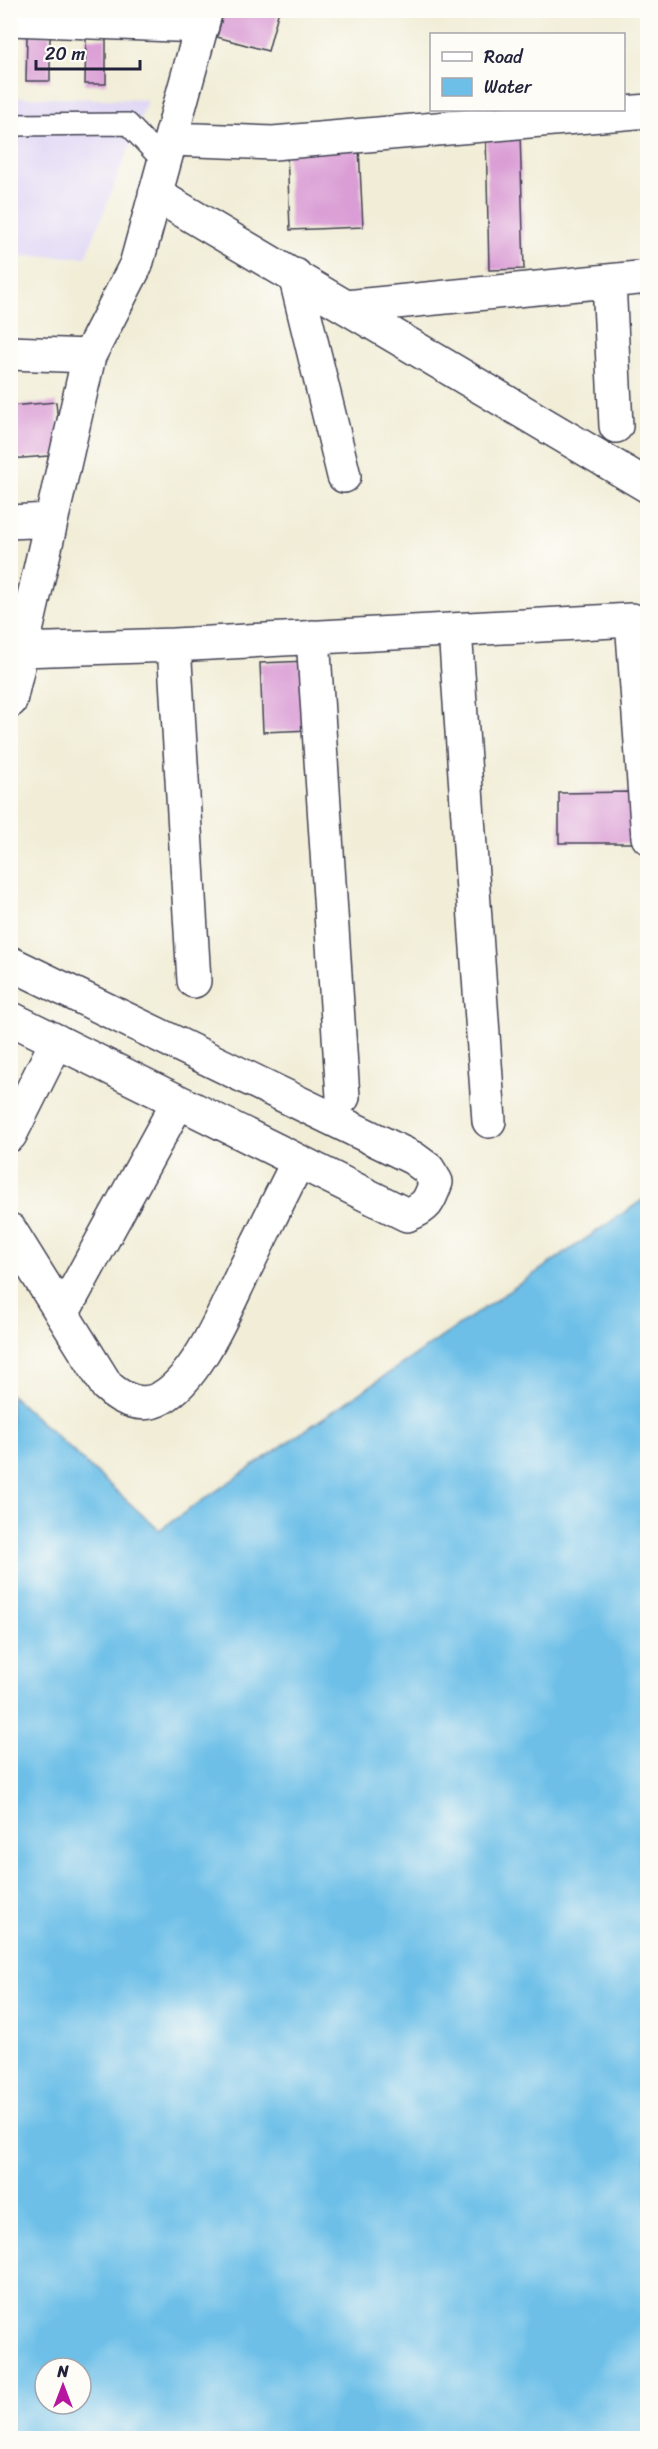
<svg xmlns="http://www.w3.org/2000/svg" width="658" height="2449" font-family="Sriracha,sans-serif">
  <style>
    .built { fill: #dfd5f5 }
    .water { fill: #6dbfe8; stroke: #487092; stroke-width: 1.5; fill-rule: evenodd }
    .building { fill: #da9dd5 }
    .lines { fill: none; stroke-linecap: round; stroke-linejoin: round }
    .lane-casing { stroke: #414052; stroke-width: 24 }
    .street-casing { stroke: #414052; stroke-width: 36 }
    .lane { stroke: #fff; stroke-width: 21 }
    .street { stroke: #fff; stroke-width: 33 }
  </style>
  <rect width="100%" height="100%" fill="#fdfcf7"/>
  <filter id="ink" filterUnits="userSpaceOnUse"><feTurbulence type="fractalNoise" baseFrequency=".0167" numOctaves="2"/><feDisplacementMap in="SourceGraphic" scale="12" xChannelSelector="R" yChannelSelector="G"/><feConvolveMatrix kernelMatrix="1 2 1 2 8 2 1 2 1" color-interpolation-filters="sRGB"/></filter>
  <filter id="wash" filterUnits="userSpaceOnUse"><feTurbulence type="fractalNoise" baseFrequency=".008" numOctaves="4" result="noise"/><feDisplacementMap in="SourceGraphic" scale="24" xChannelSelector="R" yChannelSelector="G"/><feGaussianBlur stdDeviation="1.35" result="paint"/><feColorMatrix in="noise" values="0 0 0 0 0 0 0 0 0 0 0 0 0 0 0 0 0 1.4 0 .05"/><feComposite in="paint" operator="in"/></filter>
  <g filter="url(#wash)">
    <rect width="100%" height="100%" fill="#f1edd7"/>
    <!-- built -->
    <path class="built" d="M11,97L148,100L86,257L11,256Z"/>
    <!-- water -->
    <path class="water" d="M647,1197V2438H11V1395L159,1530ZM45,2368H81V2404H45Z"/>
    <g id="blocks">
      <!-- building -->
      <path class="building" d="M224,10H279L268,51L217,37Z
        M27,35H50V81H26Z
        M86,38H106V84H85Z
        M520,132L524,269L489,270L486,133Z
        M359,148L363,227L290,230L287,151Z
        M56,402L61,455L10,459V406Z
        M308,661L311,730L263,732L260,663Z
        M632,792V843H559V793Z"/>
    </g>
  </g>
  <g filter="url(#ink)">
    <use href="#blocks" fill-opacity="0" stroke="#414052" stroke-width="1.5"/>
    <g class="lines">
      <defs>
        <path id="lane" d="M10,125L128,124L164,162"/>
        <path id="street" d="M10,19L202,26
          M171,139L273,143L648,111
          M155,194L648,486
          M295,275L344,476
          M609,281L616,426
          M346,307L648,277
          M10,353L89,356L10,701
          M89,356L136,265L206,10
          M10,522L50,520
          M455,630L489,1121
          M313,637L343,1097
          M174,645L194,981
          M21,650L174,645L632,620L648,837
          M10,963L413,1158L428,1169L436,1182C429,1202 427,1207 407,1215L10,1018
          M10,1135L57,1041
          M10,1230L107,1386C121,1399 142,1409 161,1398C199,1377 226,1307 245,1269C263,1233 280,1197 298,1162
          M62,1314L178,1102"/>
      </defs>
      <!-- lane casing -->
      <use href="#lane" class="lane-casing"/>
      <!-- street casing -->
      <use href="#street" class="street-casing"/>
      <!-- lane -->
      <use href="#lane" class="lane"/>
      <!-- street -->
      <use href="#street" class="street"/>
    </g>
  </g>
  <!-- margin -->
  <rect width="658" height="2449" fill="none" stroke="#fdfcf7" stroke-width="36"/>
  <!-- legend -->
  <rect x="430" y="33" width="195" height="78" fill="#fdfcf7" stroke="#a5a5ac" stroke-width="1.5"/>
  <rect x="442" y="52" width="30" height="9" fill="#ffffff" stroke="#a5a5ac" stroke-width="1.5"/>
  <text x="484" y="63" font-size="18" fill="#22223b">Road</text>
  <rect x="442" y="78" width="30" height="18" fill="#6dbfe8" stroke="#a5a5ac" stroke-width="1.5"/>
  <text x="484" y="93" font-size="18" fill="#22223b">Water</text>
  <!-- north arrow -->
  <g transform="translate(63 2386)"><circle r="28" fill="#fdfcf7" stroke="#a5a5ac" stroke-width="1.5"/>
  <path d="M0-4.5L10 22L0 15L-10 22Z" fill="#b5179e"/>
  <text y="-9" font-size="16" font-weight="bold" text-anchor="middle" fill="#22223b">N</text>
  </g>
  <!-- scale -->
  <path d="M36 60v9h104v-9" fill="none" stroke="#22223b" stroke-width="3"/>
  <text x="45" y="60" font-size="18" fill="#22223b" stroke="#fdfcf7" stroke-width="4.5" paint-order="stroke">20 m</text>
</svg>
